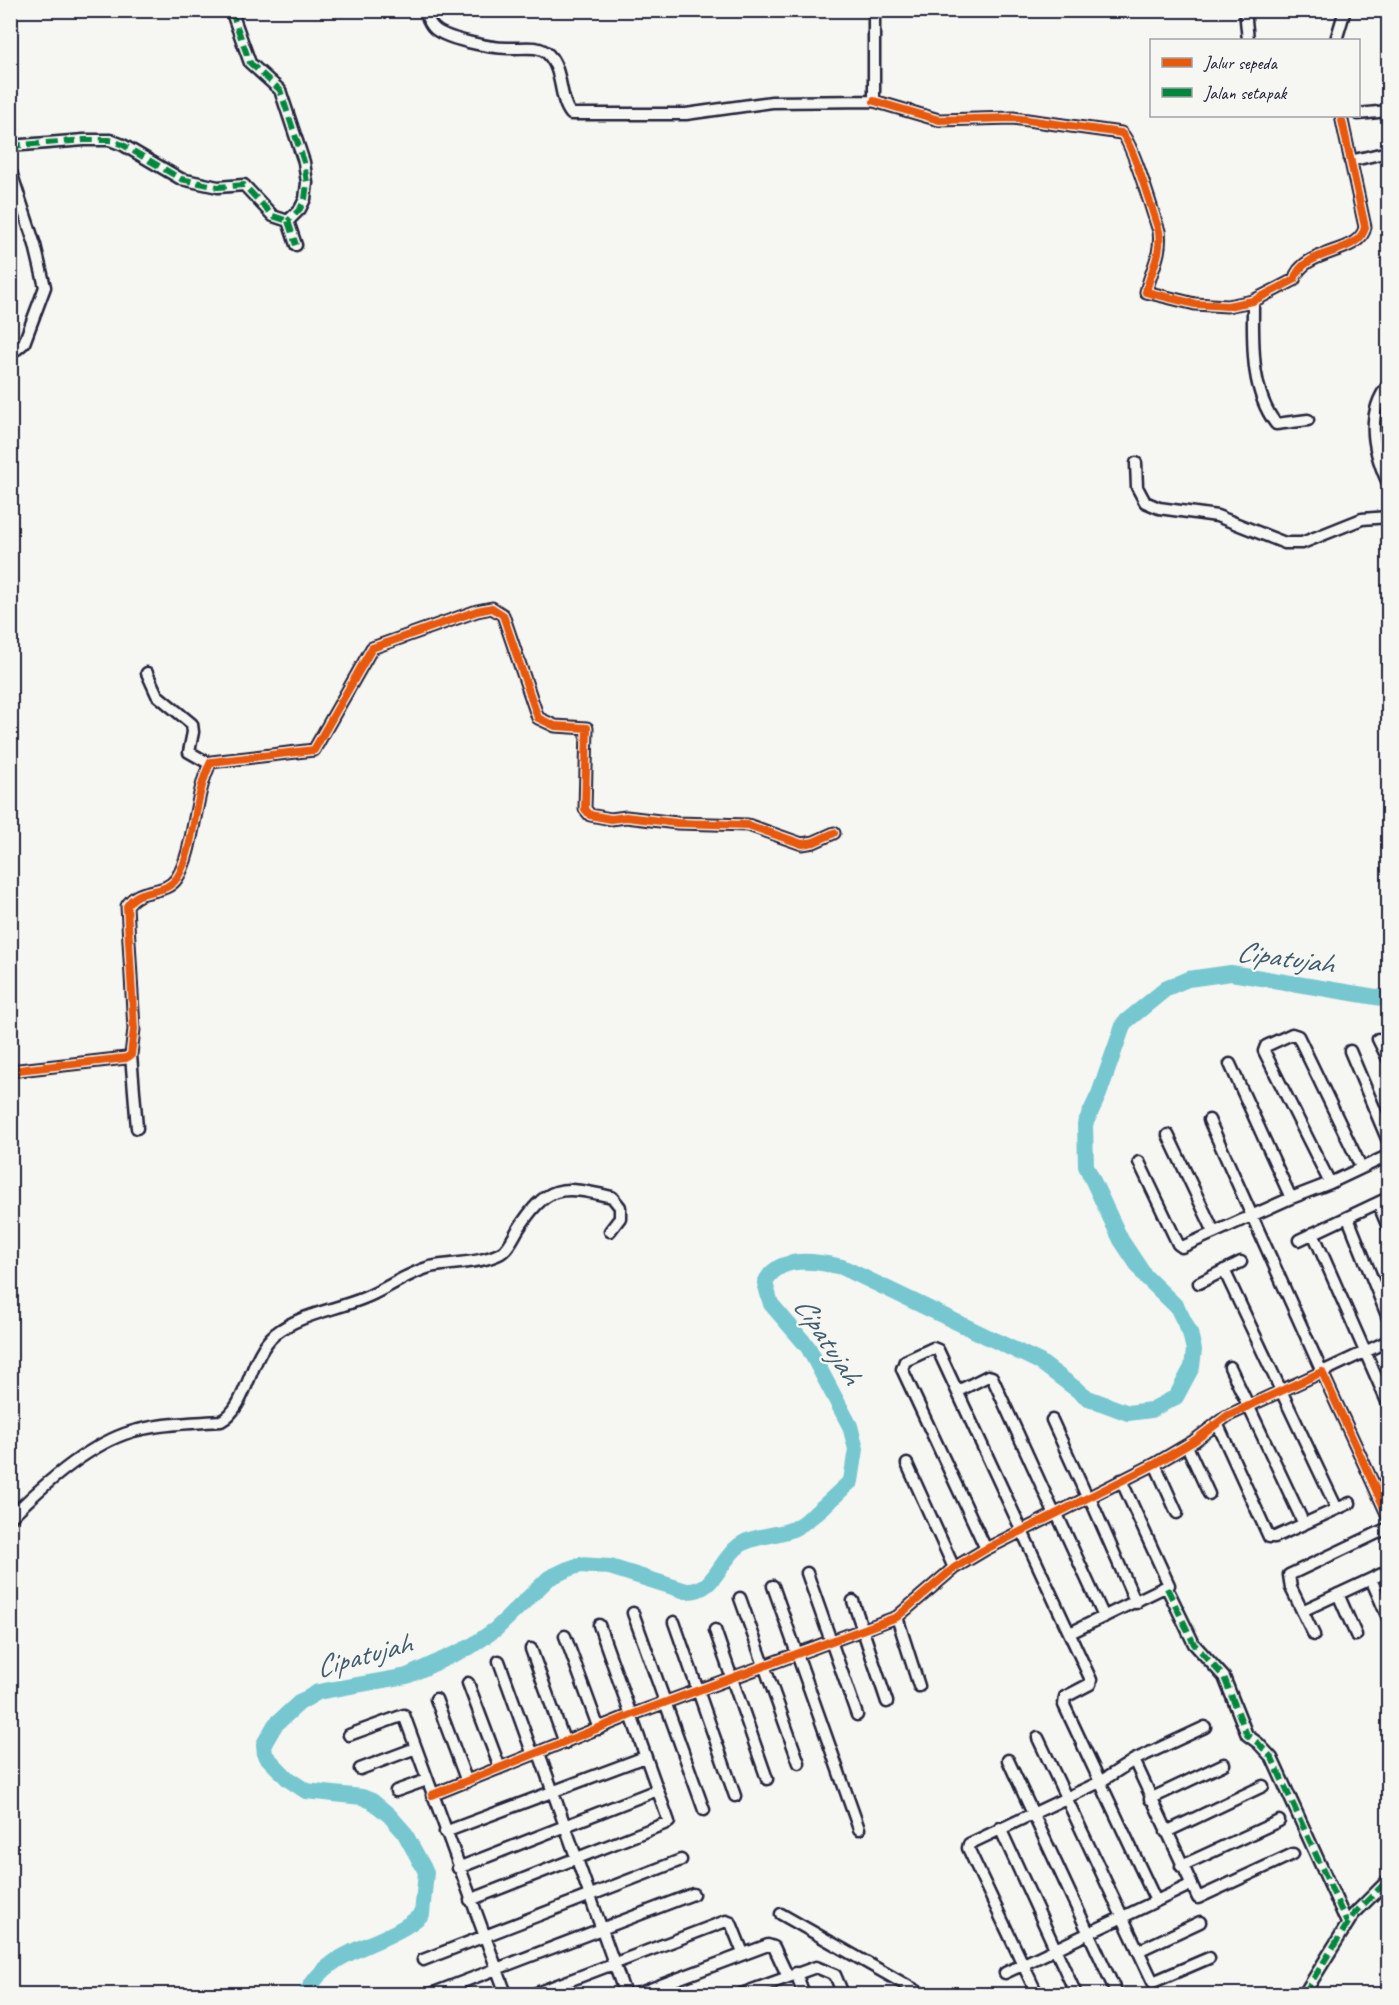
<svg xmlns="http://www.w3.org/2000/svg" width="1399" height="2005" font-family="Caveat,sans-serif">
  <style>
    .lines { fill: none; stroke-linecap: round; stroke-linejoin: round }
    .river { stroke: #77c7d0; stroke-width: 16 }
    .minor-casing { stroke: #22223b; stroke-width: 15 }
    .minor { stroke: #f6f6f2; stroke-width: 10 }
    .quiet { stroke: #00873e; stroke-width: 6; stroke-dasharray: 12 6; stroke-linecap: butt }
    .cycleway-casing { stroke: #f6f6f2; stroke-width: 11 }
    .cycleway { stroke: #e8590c; stroke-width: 8 }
    .labels { text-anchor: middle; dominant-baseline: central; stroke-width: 4.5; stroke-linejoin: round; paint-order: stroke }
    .water-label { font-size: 30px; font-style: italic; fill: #405c6f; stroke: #f6f6f2 }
  </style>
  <rect width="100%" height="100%" fill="#f6f6f2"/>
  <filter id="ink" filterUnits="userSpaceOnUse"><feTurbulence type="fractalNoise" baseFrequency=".0167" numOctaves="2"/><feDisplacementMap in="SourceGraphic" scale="12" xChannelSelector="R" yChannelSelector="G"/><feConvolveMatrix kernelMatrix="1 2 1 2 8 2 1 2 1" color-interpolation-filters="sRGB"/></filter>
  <g filter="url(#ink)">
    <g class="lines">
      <!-- river -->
      <path class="river" d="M306,1994C329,1946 385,1948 422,1914L426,1872L404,1832L389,1815L372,1801L362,1797L306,1791L288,1779L265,1755L264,1744L275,1725L299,1703L318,1692L407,1676L470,1647L496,1629L549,1578L568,1569L580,1565L610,1567L686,1591C716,1592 718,1561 740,1545C754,1535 777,1536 793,1529C812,1520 835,1495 851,1481L856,1449L850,1426L808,1347L771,1304L765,1283C778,1254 817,1261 842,1267L1040,1362L1088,1398L1128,1413L1151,1410L1176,1397L1192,1367L1194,1350L1190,1333L1177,1307L1145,1276L1121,1240L1086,1166L1085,1124L1099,1094L1124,1023L1167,988L1188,979L1231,973L1388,999"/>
      <defs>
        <path id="minor" d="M231,10L250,63L280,90L304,162L307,183L305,199L300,209L288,221
          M424,10C427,16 429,23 433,27C443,39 491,48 508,48C521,49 538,44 548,54C564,71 558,98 571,114H686L772,102L874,101V10
          M1245,10L1248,40
          M1336,40L1345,10
          M874,101L939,120L1013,118L1121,133C1132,140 1153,214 1159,231C1162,255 1151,270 1146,292L1195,304L1227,306L1253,301L1294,280C1303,247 1360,256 1365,227L1341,116
          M1358,114L1388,111
          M10,146L84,140H110L123,145L181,179L218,187L244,185L273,216L288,221
          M1350,161L1388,152
          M10,169L35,245L45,287L24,343L17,349L10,348
          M288,221L296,245
          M1253,301C1253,342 1250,390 1276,424L1308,420
          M1388,385C1365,415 1373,451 1388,483
          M1136,463L1137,487L1145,502L1159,508L1217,516L1285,543H1302L1362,519L1388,517
          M147,673L157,695L192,724L193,732L189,752L210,764
          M1378,1039L1388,1059
          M1350,1051L1388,1141
          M131,1055L137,1128
          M10,1071L126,1058L131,1055L134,1029L127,906C140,885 164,897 177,878C195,850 194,793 211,762L314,750L372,648L477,611L492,608L503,615L538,718L555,726L587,728L585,809L590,815L611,819L626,817L677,823L748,825L802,844L814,842L834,833
          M1209,1120L1322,1372L1388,1341
          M1168,1135L1214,1232
          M1139,1162L1178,1244L1182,1247L1291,1198L1230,1064
          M1330,1183L1385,1157
          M1291,1198L1330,1183L1264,1051L1266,1046L1292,1034L1298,1036L1361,1167
          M1378,1203L1388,1227
          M1348,1218L1388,1318
          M1313,1233L1388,1404
          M1299,1240L1388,1198
          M1224,1270L1337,1509
          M1199,1283L1241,1262
          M1230,1367L1304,1524
          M958,1391L988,1376L992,1377L1054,1513
          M1052,1420L1087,1497
          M1217,1423L1269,1537H1275L1350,1503
          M1187,1446L1209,1494
          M907,1464L954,1568
          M1155,1464L1177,1513
          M1089,1496L1136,1603
          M1056,1512L1104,1617
          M10,1518C42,1486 93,1440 138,1430C165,1423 194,1423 221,1421C248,1407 249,1356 275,1334C300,1314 335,1310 364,1298C387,1289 405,1274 430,1267C453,1262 480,1264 501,1253C508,1249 513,1238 517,1231C547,1184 560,1185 612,1197L620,1207V1218L610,1231
          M986,1549L902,1369L905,1361L933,1348L938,1350L1091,1680L1090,1684L1065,1697L1064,1705L1156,1901
          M807,1573L857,1715
          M1371,1579L1388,1618
          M773,1586L859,1829
          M1167,1588L1194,1644L1224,1677L1247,1735L1258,1743L1272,1758L1347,1923
          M1338,1594L1356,1635
          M740,1598L799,1763
          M853,1601L887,1702
          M1302,1611L1386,1572
          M633,1613L704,1810
          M897,1617L919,1686
          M674,1622L735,1796
          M715,1630L767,1779
          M1070,1633L1169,1585L1121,1480
          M1314,1635L1291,1588L1289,1575L1388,1528
          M565,1636L599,1729
          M531,1649L565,1743
          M499,1661L533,1755
          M468,1683L500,1768
          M436,1699L467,1782
          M349,1735L404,1715L506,1994
          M1038,1738L1153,1982L1209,1958
          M539,1753L625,1994
          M1008,1760L1117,1994
          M1134,1760L1198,1898L1293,1854
          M360,1769L416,1748
          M396,1791L427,1780
          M432,1795L631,1715L897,1617L954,1568L986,1549L1155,1464L1194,1441L1227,1416L1322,1372L1388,1516
          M1150,1799L1224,1764
          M1000,1828L1076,1994
          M445,1832L645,1757
          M1166,1832L1263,1786
          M1181,1866L1279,1821
          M458,1868L657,1790
          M470,1900L669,1822L599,1625
          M781,1914L922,1994
          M1138,1951L1200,1922
          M423,1960L681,1860
          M796,1973L804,1994
          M1005,1973L1190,1885
          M431,1994L693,1894
          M534,1994L726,1921L731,1923L743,1953
          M637,1994L768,1945L774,1947L788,1977
          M741,1994L816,1967L835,1975L843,1994
          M1037,1994L968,1848L969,1844L1100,1782L1134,1760L1205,1727
          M1304,1994L1353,1915L1388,1880"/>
      </defs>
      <!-- minor casing -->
      <use href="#minor" class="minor-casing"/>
      <!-- minor -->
      <use href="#minor" class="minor"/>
      <!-- quiet -->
      <path class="quiet" d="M231,10L250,63L280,90L304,162L307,183L305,199L300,209L288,221
        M10,146L84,140H110L123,145L181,179L218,187L244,185L273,216L288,221
        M288,221L296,245
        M1167,1588L1194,1644L1224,1677L1247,1735L1258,1743L1272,1758L1347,1923
        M1304,1994L1353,1915L1388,1880"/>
      <defs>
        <path id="cycleway" d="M874,101L939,120L1013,118L1121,133C1132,140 1153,214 1159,231C1162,255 1151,270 1146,292L1195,304L1227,306L1253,301L1294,280C1303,247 1360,256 1365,227L1341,116
          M10,1071L126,1058L131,1055L134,1029L127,906C140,885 164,897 177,878C195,850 194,793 211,762L314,750L372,648L477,611L492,608L503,615L538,718L555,726L587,728L585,809L590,815L611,819L626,817L677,823L748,825L802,844L814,842L834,833
          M432,1795L631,1715L897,1617L954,1568L986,1549L1155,1464L1194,1441L1227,1416L1322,1372L1388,1516"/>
      </defs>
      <!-- cycleway casing -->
      <use href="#cycleway" class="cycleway-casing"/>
      <!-- cycleway -->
      <use href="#cycleway" class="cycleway"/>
    </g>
  </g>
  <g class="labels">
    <!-- water labels -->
    <g class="water-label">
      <text transform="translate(1285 957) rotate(8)">Cipatujah</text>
      <text transform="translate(828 1340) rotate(57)">Cipatujah</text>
      <text transform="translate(363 1655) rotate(-15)">Cipatujah</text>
    </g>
  </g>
  <!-- margin -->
  <rect width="1399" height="2005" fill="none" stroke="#f6f6f2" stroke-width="36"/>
  <rect x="18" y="18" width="1363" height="1969" fill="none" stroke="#22223b" stroke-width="2" filter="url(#ink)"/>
  <!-- legend -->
  <rect x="1150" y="39" width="210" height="78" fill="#f6f6f2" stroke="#a1a1a9" stroke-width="1.5"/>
  <rect x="1162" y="58" width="30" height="9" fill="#e8590c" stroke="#a1a1a9" stroke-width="1.5"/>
  <text x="1204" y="69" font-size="18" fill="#22223b">Jalur sepeda</text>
  <rect x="1162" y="88" width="30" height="9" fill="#00873e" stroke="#a1a1a9" stroke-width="1.5"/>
  <text x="1204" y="99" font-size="18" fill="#22223b">Jalan setapak</text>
</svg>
